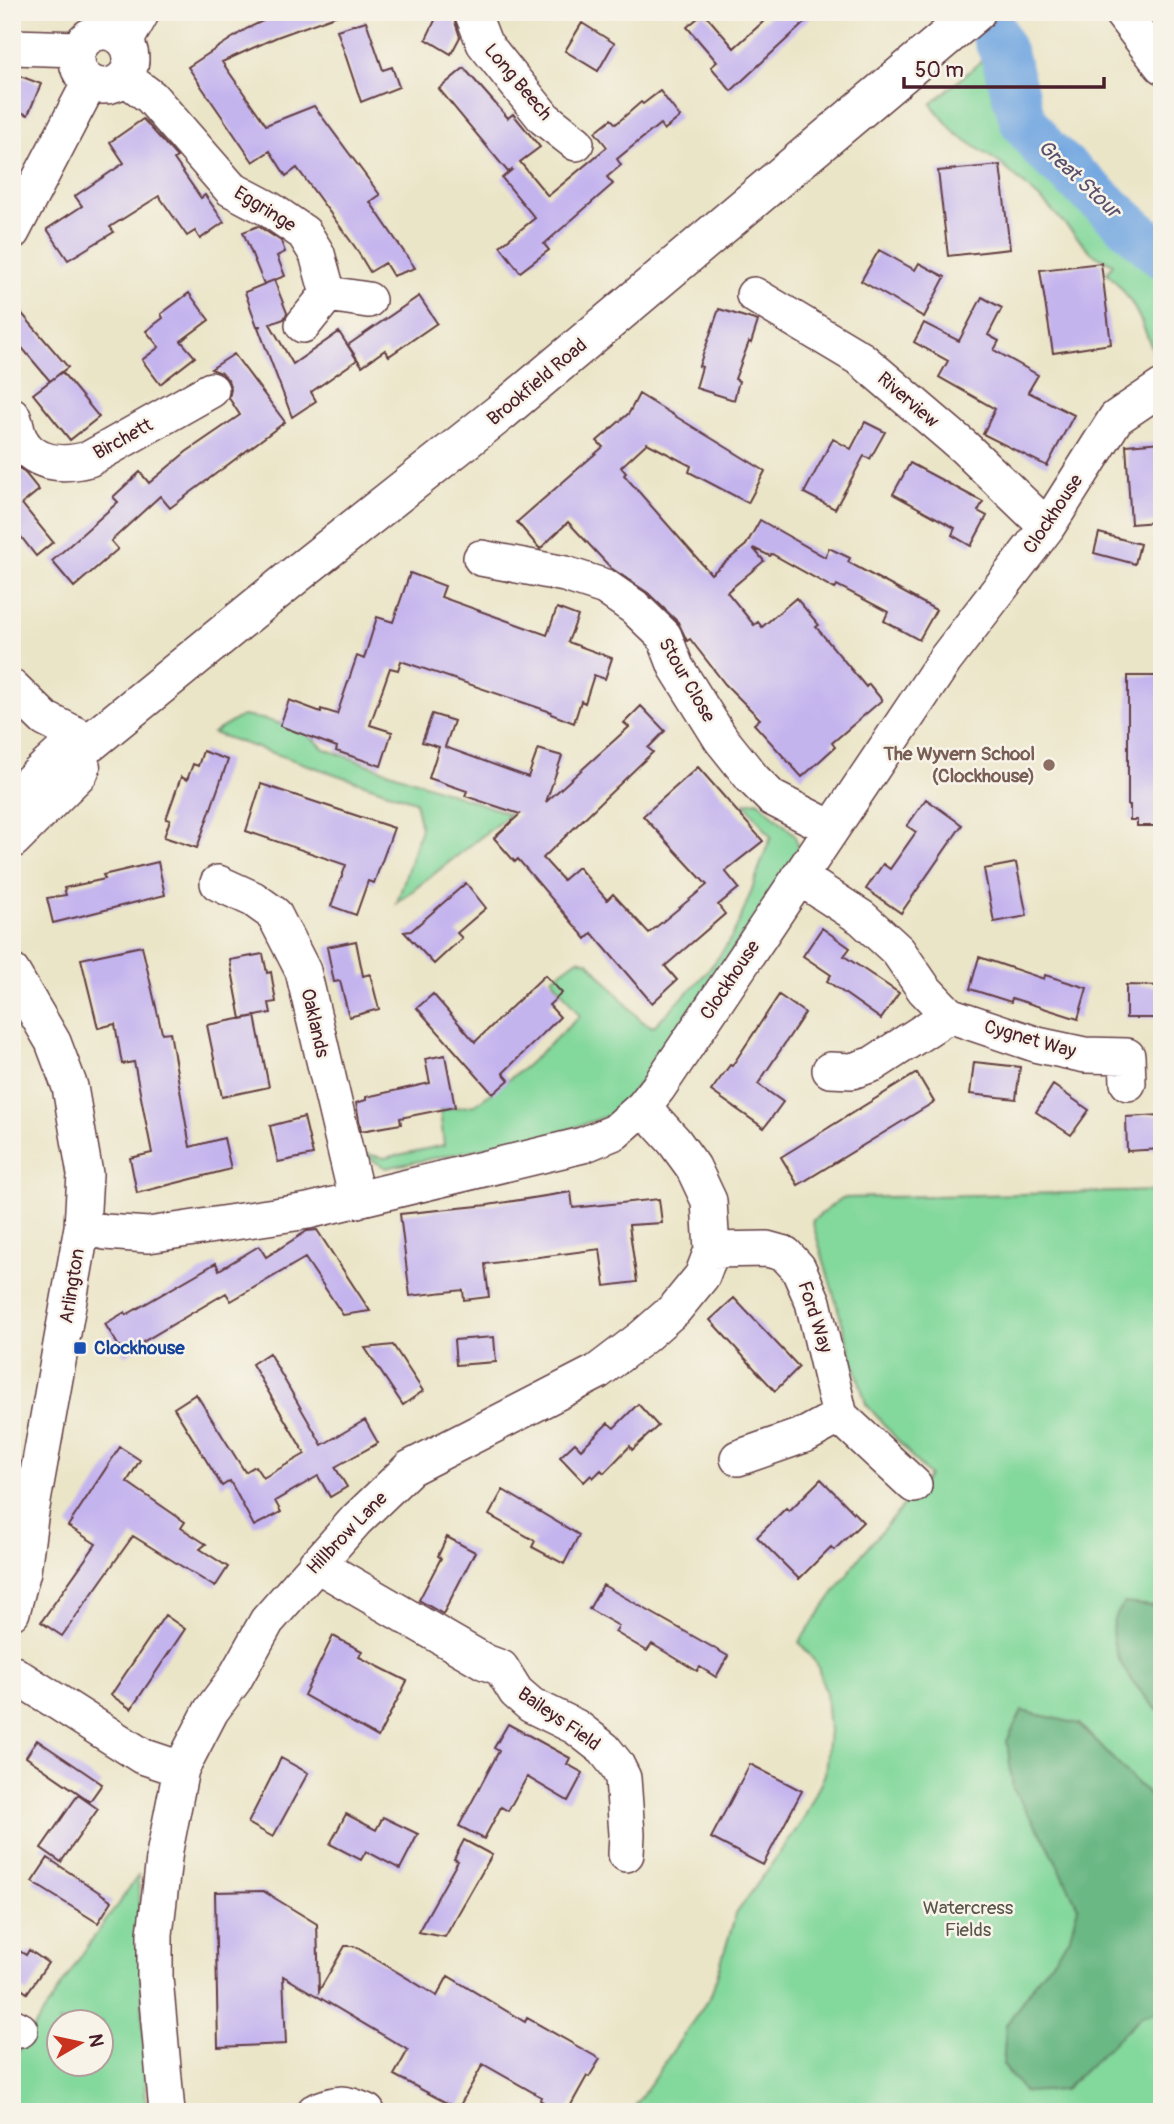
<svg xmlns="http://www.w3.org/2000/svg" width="1174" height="2124" font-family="Pangolin,sans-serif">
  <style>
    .green { fill: #83d89c; stroke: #667c64; stroke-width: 2; fill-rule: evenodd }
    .forest { fill: #6ab884; stroke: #5a6c58; stroke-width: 2 }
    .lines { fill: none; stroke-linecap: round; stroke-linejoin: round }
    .river { stroke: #75a8e1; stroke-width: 47 }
    .building { fill: #c4b4ee }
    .minor-casing { stroke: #623d43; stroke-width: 38 }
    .major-casing { stroke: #623d43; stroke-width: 41 }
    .minor { stroke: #fff; stroke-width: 35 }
    .major { stroke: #fff; stroke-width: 38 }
    .education-dot { fill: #8d6e63; stroke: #f7f3e8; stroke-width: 2.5 }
    .transit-dot { fill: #1a4fb4; stroke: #f7f3e8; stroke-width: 2.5 }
    .labels { text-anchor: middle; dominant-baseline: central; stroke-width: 5; stroke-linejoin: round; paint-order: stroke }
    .street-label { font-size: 19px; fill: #4a1f2b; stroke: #f7f3e8 }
    .education-label { font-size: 19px; font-weight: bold; fill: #785e54; stroke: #f7f3e8; text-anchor: end }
    .transit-label { font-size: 19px; font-weight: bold; fill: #164399; stroke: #f7f3e8; text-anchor: start }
    .park-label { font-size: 19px; fill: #5b564d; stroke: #f7f3e8 }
    .water-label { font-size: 21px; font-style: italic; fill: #594f6b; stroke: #f7f3e8 }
  </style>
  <rect width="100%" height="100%" fill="#f7f3e8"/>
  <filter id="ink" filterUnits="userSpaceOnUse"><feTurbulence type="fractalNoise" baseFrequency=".0143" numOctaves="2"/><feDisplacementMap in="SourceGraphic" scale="14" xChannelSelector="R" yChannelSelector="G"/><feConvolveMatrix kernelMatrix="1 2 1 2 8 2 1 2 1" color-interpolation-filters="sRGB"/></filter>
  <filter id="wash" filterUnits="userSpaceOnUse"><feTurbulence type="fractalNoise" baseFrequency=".00686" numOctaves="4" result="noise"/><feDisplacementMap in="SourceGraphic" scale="28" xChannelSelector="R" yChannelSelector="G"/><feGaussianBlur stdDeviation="1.57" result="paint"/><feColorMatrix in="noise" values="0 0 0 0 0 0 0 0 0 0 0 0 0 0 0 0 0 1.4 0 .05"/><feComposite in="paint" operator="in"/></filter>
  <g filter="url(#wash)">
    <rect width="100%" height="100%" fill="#ebe5c8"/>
    <!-- green -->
    <path class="green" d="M984,59L986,74L996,108L1019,143L1035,160L1124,236L1162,283V376C1148,338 1138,301 1107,273L1113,264L1092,253L1046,204L1001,164L955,133L931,104Z
      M242,716C269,719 306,728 324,749L510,814L397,903L421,828L415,801L213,733Z
      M758,801L794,834L798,845L793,862L654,1064L626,1100L610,1115L561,1132L386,1168L361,1153L385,1158L444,1145L440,1110L475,1105L525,1067L580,1016L552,978L578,959L589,962L641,1021L653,1027C679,1000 712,972 731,938C749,906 757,870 771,837L745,803Z
      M1162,1191V2112H631L711,1995L736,1914L803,1820L825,1774L829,1731L826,1694L817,1664L799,1642L862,1554L929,1476L866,1404L812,1221L842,1198Z
      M138,1876L146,2112H22L12,2106V2061L87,1947ZM60,2022H102V2064H60Z"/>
    <!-- forest -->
    <path class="forest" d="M1124,1603L1162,1607V1715C1140,1691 1107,1659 1113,1623C1114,1617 1121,1609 1124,1603Z
      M1022,1711L1079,1724L1162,1809V2010L1141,2016L1064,2090L1024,2092L1003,2065L1006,2025L1038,1978L1069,1939L1078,1907L1048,1845L1013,1789L1007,1741Z"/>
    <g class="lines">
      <!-- river -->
      <path class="river" d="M985,12L1004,55L1023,121L1045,150L1162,255"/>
    </g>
    <g id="blocks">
      <!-- building -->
      <path class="building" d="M267,12H337L338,15L277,37L222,62L266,125L314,106L380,195L370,202L415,268L393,276L385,263L370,272L355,247L297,168L286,176L270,151L253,162L188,67L246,29L269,18Z
        M439,12L452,13L460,37L451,54L426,39Z
        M774,12H816L731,91L711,67L717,62L687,27L704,13L734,48Z
        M366,21L383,70L392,67L399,87L361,102L337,30Z
        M582,23L614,43L598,71L565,51Z
        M464,68L508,118L513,114L540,147L520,162L548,196L607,147L595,132L611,119L616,124L641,102L643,104L660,91L680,117L664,130L660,124L617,159L621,165L607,177L613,184L544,244L549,250L520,272L500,246L535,218L502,178L513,169L508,172L439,89Z
        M20,76L41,84L28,115L12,109V95Z
        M143,119L177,157L174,159L201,198L205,195L224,222L200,239L195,231L187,236L159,196L110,227L114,232L68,260L47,229L82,206L75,196L124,163L110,142Z
        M1000,165L1010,249L948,256L938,171Z
        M258,226L281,241L285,252L277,256L285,276L264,284L243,232Z
        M879,250L915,270L919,263L945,277L924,317L861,281Z
        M1101,263L1111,344L1053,353L1040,270Z
        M274,280L287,313L284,319L270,324L293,364L339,332L357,360L311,392L316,401L292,417L258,327L261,326H257L245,292Z
        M189,293L209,320L181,341L195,357L160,384L142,360L159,347L146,331L163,318L161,314Z
        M419,296L437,323L389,356L385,350L362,366L348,345Z
        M982,297L1002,308L988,335L999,341L994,350L1038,375L1028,392L1074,415L1047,466L983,434L995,409L939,377L948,361L914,342L924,323L959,341Z
        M12,302L68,367L50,381L12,336Z
        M719,309L758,321L751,343L749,342L735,379L739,381L734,400L696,388L702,367L699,366Z
        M234,354L285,422L170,508L160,496L111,541L118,549L74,587L52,561L118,502L113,497L140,472L149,483L186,452L240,415L229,398L231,389L228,380L222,373L211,369Z
        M62,372L99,417L70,440L33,394Z
        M639,394L765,471L748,503L689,472L691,466L647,443L621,467L626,473L624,475L711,574L746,545L760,520L825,557L829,548L850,558L848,562L936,610L919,640L884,621L888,612L837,585L835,589L772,554L770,556L753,548L764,561L727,592L754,625L758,622L762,627L796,598L819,625L816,627L866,687L869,684L882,700L832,743L835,747L802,777L754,724L760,719L725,684L690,639L687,641L678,622L648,593L611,568L568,522L540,549L517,522L603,447L597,441L629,413Z
        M865,422L885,432L870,459L864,456L835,509L804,493L833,439L851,449Z
        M1162,442V515L1156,516L1157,522L1131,524L1126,445Z
        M12,462L26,474L39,490L22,504L53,542L36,556L12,525Z
        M910,463L983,502L978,511L987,516L971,546L952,535L955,528L893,494Z
        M1099,533L1140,544L1135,564L1094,553Z
        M410,573L445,586L441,597L547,635L557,608L578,616L568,642L612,658L605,679L594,675L585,703L581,701L574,723L551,714V712L401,661L398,670L390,668L370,725L392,732L381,766L336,751L337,747L280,726L289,700L321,712V709L337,714L357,656L364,659L377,617L393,622Z
        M1128,676H1162V826H1137V820H1130V805H1128Z
        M641,706L665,731L648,748L653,752L543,858L563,880L578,867L607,900L613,894L649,933L707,885L643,816L698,767L763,841L725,871L739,888L718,905L725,914L665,966L677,980L652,1003L592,933L586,939L518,859L515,862L494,838L520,814L465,796L467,791L429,778L439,747L422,742L432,714L454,721L445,747L528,777L538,749L562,756L546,802L629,727L624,723Z
        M203,751L228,760L197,848L164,837L170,820L166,819L181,777L187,780L193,764L198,766Z
        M261,784L394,828L374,883L368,881L356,915L331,906L346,865L246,831Z
        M926,799L962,825L901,913L866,889L883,864L890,869L916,832L907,826Z
        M158,862L165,895L53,923L47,898L66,895L64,888L105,879L103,875Z
        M1016,863L1027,916L994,922L984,869Z
        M466,883L486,908L457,933L462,938L434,964L404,932L411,931Z
        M822,928L850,948L844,956L899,993L881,1019L827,981L831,975L803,956Z
        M356,941L363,976L370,974L379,1009L349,1017L340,981L334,982L327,947Z
        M142,946L162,1033L170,1032L190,1147L224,1138L231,1169L137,1193L130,1158L152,1153L134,1062L122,1064L115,1024L98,1028L81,959Z
        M263,954L267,973L271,972L276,1002L269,1003L271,1013L241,1019L230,960Z
        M979,957L1044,979L1045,975L1087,988L1078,1019L1012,998L1011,1002L970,989Z
        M545,975L562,993L549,1005L560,1017L503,1073L509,1080L493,1094L417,1008L433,994L475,1042Z
        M1126,985L1162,986V1018H1126Z
        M779,995L805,1013L758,1084L783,1102L764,1128L711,1091L730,1065L732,1066Z
        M255,1016L269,1087L222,1097L207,1025Z
        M445,1055L455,1107L400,1118L401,1124L361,1131L356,1103L366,1100V1097L430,1083L425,1059Z
        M974,1062L1020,1067L1016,1099L970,1094Z
        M917,1073L934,1102L798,1185L781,1157Z
        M1053,1085L1089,1110L1071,1135L1036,1112Z
        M1162,1115V1149L1127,1151L1126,1117Z
        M304,1117L313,1155L278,1162L270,1126Z
        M571,1192L573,1208L659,1199L662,1223L629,1225L637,1282L605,1286L600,1249L485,1264L489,1297L464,1300L463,1290L410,1296L400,1214L488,1205Z
        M317,1230L370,1311L343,1315L305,1258L231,1301L226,1293L143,1342L144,1344L125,1356L105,1324L125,1312L126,1315L216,1263L219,1270L259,1246L266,1257L307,1231Z
        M734,1298L799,1367L775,1391L710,1320Z
        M494,1337L496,1362L456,1365L454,1340Z
        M393,1345L423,1391L403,1405L365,1348Z
        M269,1353L322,1445L365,1420L378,1443L335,1467L347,1487L330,1497L318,1476L275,1501L281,1512L254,1526L230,1481L222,1486L174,1408L196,1394L245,1472L255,1466L263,1478L305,1454L252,1364Z
        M638,1404L658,1426L632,1450L630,1446L604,1473L601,1470L593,1478L591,1475L584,1482L560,1457L575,1443L581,1449L608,1423L614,1428Z
        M120,1447L140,1460L127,1482L185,1522L181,1528L206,1544L200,1549L228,1567L215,1587L133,1536L62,1636L41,1622L96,1544L68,1526Z
        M821,1479L863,1522L834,1550L831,1547L799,1579L757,1537L786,1508L789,1511Z
        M503,1490L579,1535L564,1564L532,1547L535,1541L489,1515Z
        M447,1537L475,1552L443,1614L419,1600L441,1558L438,1556Z
        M603,1585L728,1656L716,1677L700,1667L697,1671L652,1644L647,1651L615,1632L619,1626L589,1609Z
        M165,1615L185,1629L131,1709L111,1695Z
        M333,1636L362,1651L359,1657L407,1681L378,1737L304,1695Z
        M508,1724L570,1758L567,1764L583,1773L568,1801L527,1777L508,1811L501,1807L484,1839L459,1826L499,1751L494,1748Z
        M37,1740L102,1784L90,1801L26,1757Z
        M281,1758L308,1773L273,1837L248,1823Z
        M750,1764L802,1791L763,1865L711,1838Z
        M78,1795L98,1809L61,1862L41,1848Z
        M346,1814L376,1830L383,1817L418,1834L400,1869L366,1851L361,1860L330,1844Z
        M464,1840L492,1855L445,1937L418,1932L458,1861L454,1859Z
        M48,1858L112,1901L98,1923L32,1882Z
        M263,1891L317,1924L319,1991L345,1946H354L437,1996L448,1976L525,2022L527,2018L600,2059L589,2077L587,2076L567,2112H561L540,2100L541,2097L483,2064L458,2109L394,2075L408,2050L283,1976L286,2044L218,2047L215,1892Z
        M12,1946L26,1955L29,1950L48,1963L27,1993L12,1982Z"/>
    </g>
  </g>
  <g filter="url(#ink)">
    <use href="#blocks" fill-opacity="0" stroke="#623d43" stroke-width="2"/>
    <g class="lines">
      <defs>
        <path id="minor" d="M472,12L484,43L544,118L576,143
          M1121,12L1162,66
          M77 59a27 27 0 1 1 54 0a27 27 0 1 1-54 0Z
          M125,42L142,12
          M12,47L79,49
          M124,77L151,97L231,189L269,209L304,233L317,254L328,294
          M12,232L90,82
          M754,295L861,359L964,447L1047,527
          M303,325L328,294L368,300
          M12,415C16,422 16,430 19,437C32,465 63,466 89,459L211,390
          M481,558L565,574L605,587L634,607L664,636L676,667L721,739L753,779L772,798L831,828
          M12,687L45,719L91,742
          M799,877L862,918L898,951L924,989L949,1015L1038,1045L1085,1055L1127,1056L1128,1083
          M218,883L253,899L274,914L303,971L357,1200
          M12,972L53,1042L70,1087L85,1174L82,1227L30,1518L23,1571L12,1612
          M830,1070L852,1071L873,1064L949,1015
          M82,1227L105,1232L148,1235L308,1211L583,1145L615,1132L643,1107L658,1088L945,660L1047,527L1116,418L1162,387
          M712,1250L767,1249L785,1254L798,1268L813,1302L840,1416L914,1485
          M738,1458L807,1434L840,1416
          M316,1564L485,1662L501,1668L516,1692L531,1705L576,1727L604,1749L616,1764L623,1778L627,1834L626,1854
          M12,1673L142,1756L181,1769
          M12,2026L20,2030
          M167,2112L155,1978V1934L165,1850L181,1769L211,1711L234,1680L267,1621L356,1520L410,1468L597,1372L643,1337L675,1309L702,1276L712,1250L709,1201L693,1167L674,1141L643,1107
          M314,2112C339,2102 342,2101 367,2112"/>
        <path id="major" d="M12,800L61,755L91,742L298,573L500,413L976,12
          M12,839L79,772L81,767"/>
      </defs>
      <!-- minor casing -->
      <use href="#minor" class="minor-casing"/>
      <!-- major casing -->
      <use href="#major" class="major-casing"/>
      <!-- minor -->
      <use href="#minor" class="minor"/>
      <!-- major -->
      <use href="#major" class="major"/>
    </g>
  </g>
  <!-- markers -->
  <circle class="education-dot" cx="1049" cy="765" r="7"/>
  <rect class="transit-dot" x="73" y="1341" width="14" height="14" rx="3.5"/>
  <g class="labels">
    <!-- street labels -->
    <g class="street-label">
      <text transform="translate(518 82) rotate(50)">Long Beech</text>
      <text transform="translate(265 209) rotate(32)">Eggringe</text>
      <text transform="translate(537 382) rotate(-40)">Brookfield Road</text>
      <text transform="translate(908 400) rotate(41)">Riverview</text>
      <text transform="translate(123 439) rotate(-29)">Birchett</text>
      <text transform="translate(1053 514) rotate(-56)">Clockhouse</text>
      <text transform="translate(687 680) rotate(60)">Stour Close</text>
      <text transform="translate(730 980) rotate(-56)">Clockhouse</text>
      <text transform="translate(315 1023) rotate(77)">Oaklands</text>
      <text transform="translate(1030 1039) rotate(16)">Cygnet Way</text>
      <text transform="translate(72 1286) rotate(-81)">Arlington</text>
      <text transform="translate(815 1317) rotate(72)">Ford Way</text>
      <text transform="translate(347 1533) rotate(-46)">Hillbrow Lane</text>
      <text transform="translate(559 1719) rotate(35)">Baileys Field</text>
    </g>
    <!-- education labels -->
    <g class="education-label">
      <text x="1035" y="754">The Wyvern School<tspan x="1035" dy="22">(Clockhouse)</tspan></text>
    </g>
    <!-- transit labels -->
    <g class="transit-label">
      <text x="94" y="1348">Clockhouse</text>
    </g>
    <!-- park labels -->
    <g class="park-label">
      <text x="968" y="1908">Watercress<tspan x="968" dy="22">Fields</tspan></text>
    </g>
    <!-- water labels -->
    <g class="water-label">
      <text transform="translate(1079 179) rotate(43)">Great Stour</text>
    </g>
  </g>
  <!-- margin -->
  <rect width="1174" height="2124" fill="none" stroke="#f7f3e8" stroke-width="42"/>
  <!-- north arrow -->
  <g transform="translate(80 2043) rotate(81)"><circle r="33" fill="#f7f3e8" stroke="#b29e9c" stroke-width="2"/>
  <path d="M0-5L12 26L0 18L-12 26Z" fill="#c8321e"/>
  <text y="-10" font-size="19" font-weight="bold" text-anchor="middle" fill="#4a1f2b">N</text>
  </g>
  <!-- scale -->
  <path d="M904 77v10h200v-10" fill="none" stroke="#4a1f2b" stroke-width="3.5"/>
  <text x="915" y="77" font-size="21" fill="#4a1f2b" stroke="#f7f3e8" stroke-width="5" paint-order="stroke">50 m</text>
</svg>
